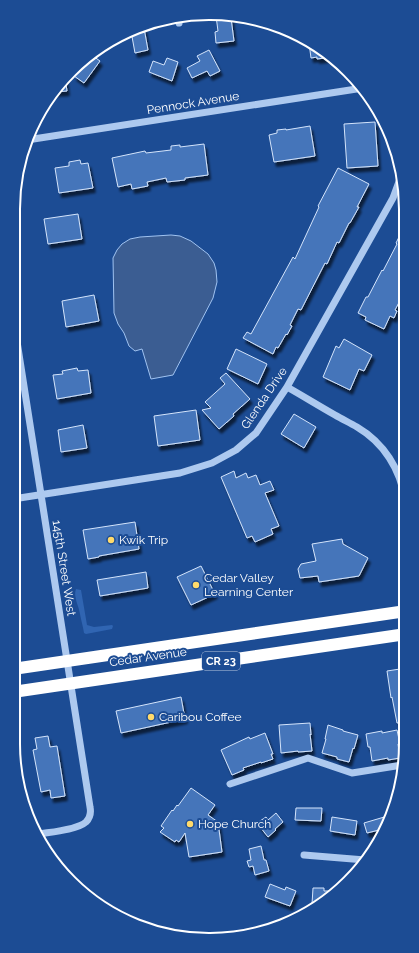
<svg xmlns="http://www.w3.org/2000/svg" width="419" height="953" font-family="Raleway,sans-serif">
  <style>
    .green { fill: #3065b2 }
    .water { fill: #3b5d92; stroke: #a0c3f1 }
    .building { fill: #4475ba; stroke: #d4e4fb; filter: url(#shadow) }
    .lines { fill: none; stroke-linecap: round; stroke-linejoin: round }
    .minor { stroke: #adc9ef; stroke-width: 7 }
    .highway { stroke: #fff; stroke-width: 12 }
    .poi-dot { fill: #ffda6b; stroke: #1c4c94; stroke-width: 1.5 }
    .labels { text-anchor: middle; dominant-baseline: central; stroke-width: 4; stroke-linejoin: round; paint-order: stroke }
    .shield { fill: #1c4c94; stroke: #bbc9df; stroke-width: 1 }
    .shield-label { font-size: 11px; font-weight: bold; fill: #fff }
    .street-label { font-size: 12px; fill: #fff; stroke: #1c4c94 }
    .poi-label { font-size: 12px; fill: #fff; stroke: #1c4c94; text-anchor: start }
    .rim { fill: none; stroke: #fff; stroke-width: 2 }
  </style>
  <defs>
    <filter id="shadow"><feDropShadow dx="2.5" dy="4.5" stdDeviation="1" flood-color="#0009"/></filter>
  </defs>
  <rect width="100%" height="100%" fill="#1c4c94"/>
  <!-- green -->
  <path class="green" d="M76,589L81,590L87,625L94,627L112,625L113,626L112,629L86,634L84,633C83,626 81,620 80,614C79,606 73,597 76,589Z"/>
  <!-- water -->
  <path class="water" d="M171,235L180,236L191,241L208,254L214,263L216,270L217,282L213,298L173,375L151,379L142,349L135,351L129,346L124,333L118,324L114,313L113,258L117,250L122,244L130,239L140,237Z"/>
  <!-- building -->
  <path class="building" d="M216,16L231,18L234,41L216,43L215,32L218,31Z
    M144,28L148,50L135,53L131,31Z
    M309,43L329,53L332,57L317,59V57L311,58Z
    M209,50L220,71L210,76L207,71L192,78L187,68L200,61L197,56Z
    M93,56L100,61L84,83L74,76L83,64Z
    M167,58L178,62L172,81L149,72L153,61L164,65Z
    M65,77L67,91L55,92L62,80Z
    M375,122L378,166L347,168L344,124Z
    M310,126L315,156L274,162L269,135L277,133V130L286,129V130Z
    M204,144L208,175L185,178V180L167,182L166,178L147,182L148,186L132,189L131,184L118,187L112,158L145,151L146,153L171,150V146L180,145V147Z
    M80,160L81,164L88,163L93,188L59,193L55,168L69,166V162Z
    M338,168L369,184L357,207H359L350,223H349L339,243L337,242L327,264L325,263L301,310L298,309L290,325L292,326L287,335L286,334L278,348L276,347L273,354L243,338L247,332L251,334L293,257L295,259L319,207L318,206Z
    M78,214L82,239L48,244L44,219Z
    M404,227L405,291L395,310L397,311L394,318L390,316L384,329L365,320L366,317L358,313L366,297H368L382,270L383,271L397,244L396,243Z
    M94,295L99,321L66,327L62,301Z
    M344,339L372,355L364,371L359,369L350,390L323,377L336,346L339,348Z
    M236,349L267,364L258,384L227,369Z
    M77,368L78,371L88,370L91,393L57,399L53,375L63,374L62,371Z
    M226,373L250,399L233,414L234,416L219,429L202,410L211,408L205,402L225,384L220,378Z
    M196,410L200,440L158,446L154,416Z
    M294,414L316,427L304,448L281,434Z
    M83,425L87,448L61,452L58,430Z
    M234,471L236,478L246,473L248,478L256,475L260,485L270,481L274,490L265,493L279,526L271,529L273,534L255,542L252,536L247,538L221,477Z
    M135,522L139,549L99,556V557L88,559L83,530Z
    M342,539L343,544L368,558L359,576L319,582L318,576L300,578L298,569L301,564L316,561L312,544Z
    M201,566L215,594L191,605L177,577Z
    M146,572L148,588L100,596L97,580Z
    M400,669L404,695H406V722L397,723L392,697L391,698L387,671Z
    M181,697L185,719L121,733L116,711Z
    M310,723L311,735L310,734L312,751L298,752V751L281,753L279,725Z
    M328,725L343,730V731L358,735L354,749L353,748L349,762L337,759V757L322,753L326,739H325Z
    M397,730L400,744H398L400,758L388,760V758L372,761L370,747H368L366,734L382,731V733Z
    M265,733L273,754H271L273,759L261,763V762L243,768L244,770L232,775L221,750L249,737L250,739Z
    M48,736L50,747L57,746L65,796L51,798L50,790L41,792L33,750L37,749L35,738Z
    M191,788L215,805L208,815L218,822L222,852L189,857L185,833L179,842L176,840L175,842L160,832L164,828L161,826L172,810L173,811L177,805L178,806Z
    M296,808H322L321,821L295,820Z
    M276,813L283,822L275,829L276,830L268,837L257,823L266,817L268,820Z
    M391,815L383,829L367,833L364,823Z
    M332,817L357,821L355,835L330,831Z
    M261,846L264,860H266L269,871L255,875L253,866L249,867L247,861L251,860L249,849Z
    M270,884L285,890L286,887L296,891L290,906L265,897Z
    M313,888H324V891H335L318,905L312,904Z"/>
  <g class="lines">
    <!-- minor -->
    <path class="minor" d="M178,18L179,23
      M27,140L363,88
      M13,316L90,807C91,812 90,818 86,822C77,830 51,832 39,834
      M287,387C303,396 319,406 335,415C342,419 350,423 357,427C384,443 400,469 405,499
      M13,499L180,473L212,463L236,450L256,433L287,387L393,198L400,179L401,172
      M230,784L308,758L352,773L402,765
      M304,855L365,860"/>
    <!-- highway -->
    <path class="highway" d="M13,669L406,611
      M13,692L406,634"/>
  </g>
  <!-- markers -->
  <g class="poi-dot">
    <circle cx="111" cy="540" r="4"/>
    <circle cx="196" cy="585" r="4"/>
    <circle cx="151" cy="717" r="4"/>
    <circle cx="190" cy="824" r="4"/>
  </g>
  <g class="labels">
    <!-- shield labels -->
    <rect class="shield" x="202" y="652" width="38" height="18" rx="3"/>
    <g class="shield-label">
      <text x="221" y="661">CR 23</text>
    </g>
    <!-- street labels -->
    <g class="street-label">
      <text transform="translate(193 103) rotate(-9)">Pennock Avenue</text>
      <text transform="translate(264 398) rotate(-56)">Glenda Drive</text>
      <text transform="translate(64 568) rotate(81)">145th Street West</text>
      <text transform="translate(148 657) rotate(-8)">Cedar Avenue</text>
    </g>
    <!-- poi labels -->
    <g class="poi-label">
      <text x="119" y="540">Kwik Trip</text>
      <text x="204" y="578">Cedar Valley<tspan x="204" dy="14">Learning Center</tspan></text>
      <text x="159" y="717">Caribou Coffee</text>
      <text x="198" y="824">Hope Church</text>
    </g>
  </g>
  <!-- crop -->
  <path d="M0 0H419V953H0ZM209 20H210A189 189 0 0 1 399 209V744A189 189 0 0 1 210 933H209A189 189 0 0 1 20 744V209A189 189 0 0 1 209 20Z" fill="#1c4c94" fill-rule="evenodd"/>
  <path class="rim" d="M209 20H210A189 189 0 0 1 399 209V744A189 189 0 0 1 210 933H209A189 189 0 0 1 20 744V209A189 189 0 0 1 209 20Z"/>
</svg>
